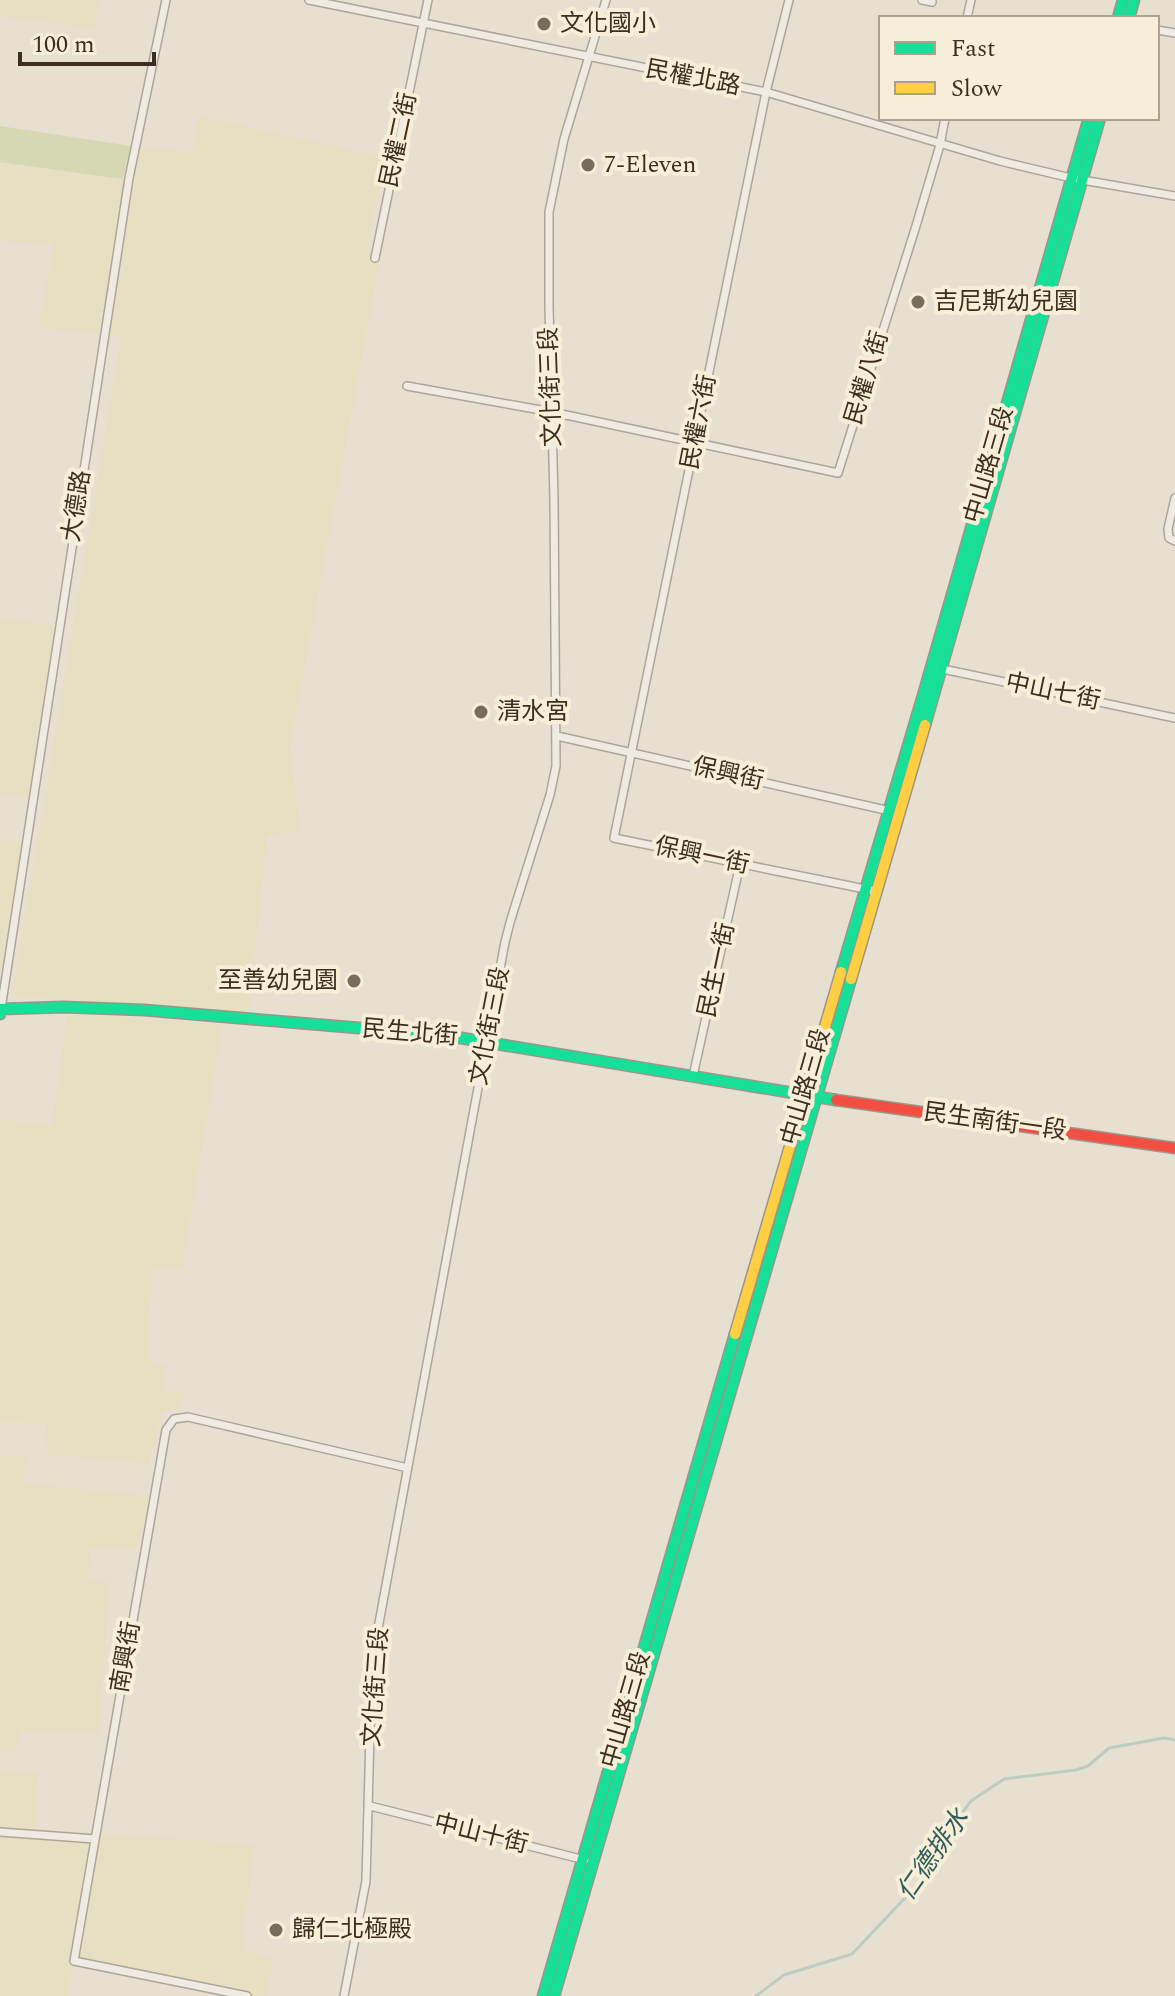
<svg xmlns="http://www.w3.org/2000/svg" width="1175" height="1996" font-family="Spectral,'Noto Sans TC',serif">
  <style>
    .farmland { fill: #e6dfc2 }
    .green { fill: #d6d7b3 }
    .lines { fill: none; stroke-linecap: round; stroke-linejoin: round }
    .stream { stroke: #bcccc2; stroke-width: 3 }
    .street-casing { stroke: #ada599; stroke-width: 10 }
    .fast-casing { stroke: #9c958a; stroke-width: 13 }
    .slow-casing { stroke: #9c958a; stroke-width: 13 }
    .jam-casing { stroke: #9c958a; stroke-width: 13 }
    .street { stroke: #efebe3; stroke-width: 7 }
    .fast { stroke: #16e098; stroke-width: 10 }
    .slow { stroke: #ffcf43; stroke-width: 10 }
    .jam { stroke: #f24e42; stroke-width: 10 }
    .poi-dot { fill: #786c5e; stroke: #f7eed8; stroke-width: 3 }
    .labels { text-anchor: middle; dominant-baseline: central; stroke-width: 8; stroke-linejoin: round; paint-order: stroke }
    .poi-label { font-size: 24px; fill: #3d2e20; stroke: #f7eed8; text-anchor: start }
    .street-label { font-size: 24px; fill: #3d2e20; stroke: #f7eed8 }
    .water-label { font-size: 26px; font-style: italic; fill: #2f5d5a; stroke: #f7eed8 }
  </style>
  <rect width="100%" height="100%" fill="#e7e0d1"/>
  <!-- farmland -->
  <path class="farmland" d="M0,0H99L94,29L0,16Z
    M198,116L385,157L367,251L381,254L290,747L300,831L267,836L248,1016L12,995L121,337L39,327L54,242L32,244L0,240V162L122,179L131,146L192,152Z
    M0,618L56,626L30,798L0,793Z
    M0,839L23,842L2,969H0Z
    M67,1014L223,1024L182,1268L152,1271L147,1362L166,1365L162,1390L184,1392L179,1410H163L149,1464L47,1454L46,1423L0,1422V1120L52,1124Z
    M0,1455L27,1456L23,1483L150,1496L137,1549L91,1548L88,1581L110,1582L98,1734L21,1732L14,1752L0,1750Z
    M0,1770L38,1774L36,1829L254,1844L248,1902L241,1928L244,1951L273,1958L267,1996H225L73,1966L67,1996H0Z"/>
  <!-- green -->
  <path class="green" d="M0,126L131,146L122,179L0,162Z"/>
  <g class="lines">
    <!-- stream -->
    <path class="stream" d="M756,1996L784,1975L852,1954L921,1881L940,1842L971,1801L1004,1779L1076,1770L1088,1766L1109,1748L1164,1738L1175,1740"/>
    <defs>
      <path id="street" d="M309,0L766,92L1000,161L1071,178L1175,196
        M789,0L766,92L614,838L875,891
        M922,0L932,2
        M967,18L971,0
        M1157,30L1175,33
        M375,258L428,0
        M407,386L552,412L838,473L916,226L940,145L945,118
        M1175,498L1168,529L1169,538L1175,541
        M938,668L1175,718
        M557,736L890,811
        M1,1009L129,178L166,0
        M693,1076L740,864
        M370,1806L585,1860
        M0,1832L95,1839
        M247,1996L74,1961L166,1430L174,1419L188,1417L408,1468
        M344,1996L366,1881L372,1661L505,942L511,919L550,795L556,766L554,499L549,307V212L564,139L606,0"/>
      <path id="fast" d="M1118,18L1123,0
        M1129,18L1134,0
        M925,725L1100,118
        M841,972L924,692L1089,118
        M0,1014L1,1009L63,1007L144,1010L443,1035L836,1100
        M543,1996L735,1334
        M554,1996L851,979"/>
      <path id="slow" d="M851,979L925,725
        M735,1334L841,972"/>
      <path id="jam" d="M836,1100L1175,1148"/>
    </defs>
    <!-- street casing -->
    <use href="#street" class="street-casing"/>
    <!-- fast casing -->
    <use href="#fast" class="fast-casing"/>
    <!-- slow casing -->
    <use href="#slow" class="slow-casing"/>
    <!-- jam casing -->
    <use href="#jam" class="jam-casing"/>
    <!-- street -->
    <use href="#street" class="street"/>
    <!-- fast -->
    <use href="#fast" class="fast"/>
    <!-- slow -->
    <use href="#slow" class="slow"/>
    <!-- jam -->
    <use href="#jam" class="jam"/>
  </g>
  <!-- markers -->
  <g class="poi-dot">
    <circle cx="544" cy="24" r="8"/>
    <circle cx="588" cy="165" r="8"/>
    <circle cx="918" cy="302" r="8"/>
    <circle cx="481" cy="712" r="8"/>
    <circle cx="354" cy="981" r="8"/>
    <circle cx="276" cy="1930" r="8"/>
  </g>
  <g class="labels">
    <!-- poi labels -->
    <g class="poi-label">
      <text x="560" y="24">文化國小</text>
      <text x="604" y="165">7-Eleven</text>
      <text x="934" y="302">吉尼斯幼兒園</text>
      <text x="497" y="712">清水宮</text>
      <text x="338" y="981" text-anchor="end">至善幼兒園</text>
      <text x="292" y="1930">歸仁北極殿</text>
    </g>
    <!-- street labels -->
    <g class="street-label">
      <text transform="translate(693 78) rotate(11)">民權北路</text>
      <text transform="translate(399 140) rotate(-78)">民權二街</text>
      <text transform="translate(867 378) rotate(-73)">民權八街</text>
      <text transform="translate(551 387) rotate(-92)">文化街三段</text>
      <text transform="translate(699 422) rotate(-79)">民權六街</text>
      <text transform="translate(989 465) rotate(-74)">中山路三段</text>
      <text transform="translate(77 506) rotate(-81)">大德路</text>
      <text transform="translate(1053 692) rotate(12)">中山七街</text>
      <text transform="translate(728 774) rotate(13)">保興街</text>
      <text transform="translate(702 856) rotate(12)">保興一街</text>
      <text transform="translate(717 970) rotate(-78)">民生一街</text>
      <text transform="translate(490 1026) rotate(-79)">文化街三段</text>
      <text transform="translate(410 1033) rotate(5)">民生北街</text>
      <text transform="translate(806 1087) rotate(-74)">中山路三段</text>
      <text transform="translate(995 1122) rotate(8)">民生南街一段</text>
      <text transform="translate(126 1657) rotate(-80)">南興街</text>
      <text transform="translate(376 1687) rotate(-86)">文化街三段</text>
      <text transform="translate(626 1710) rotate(-74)">中山路三段</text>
      <text transform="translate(481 1834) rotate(14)">中山十街</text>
    </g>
    <!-- water labels -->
    <g class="water-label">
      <text transform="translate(933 1855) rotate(-55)">仁德排水</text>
    </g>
  </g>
  <!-- legend -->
  <rect x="879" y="16" width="280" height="104" fill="#f7eed8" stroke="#ada18e" stroke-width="2"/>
  <rect x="895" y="42" width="40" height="12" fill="#16e098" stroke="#ada18e" stroke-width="2"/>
  <text x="951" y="56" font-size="24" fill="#3d2e20">Fast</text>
  <rect x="895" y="82" width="40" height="12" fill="#ffcf43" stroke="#ada18e" stroke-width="2"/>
  <text x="951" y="96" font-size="24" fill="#3d2e20">Slow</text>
  <!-- scale -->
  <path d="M20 52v12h134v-12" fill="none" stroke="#3d2e20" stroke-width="4"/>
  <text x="32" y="52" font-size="24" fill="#3d2e20" stroke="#f7eed8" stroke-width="6" paint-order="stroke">100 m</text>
</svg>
